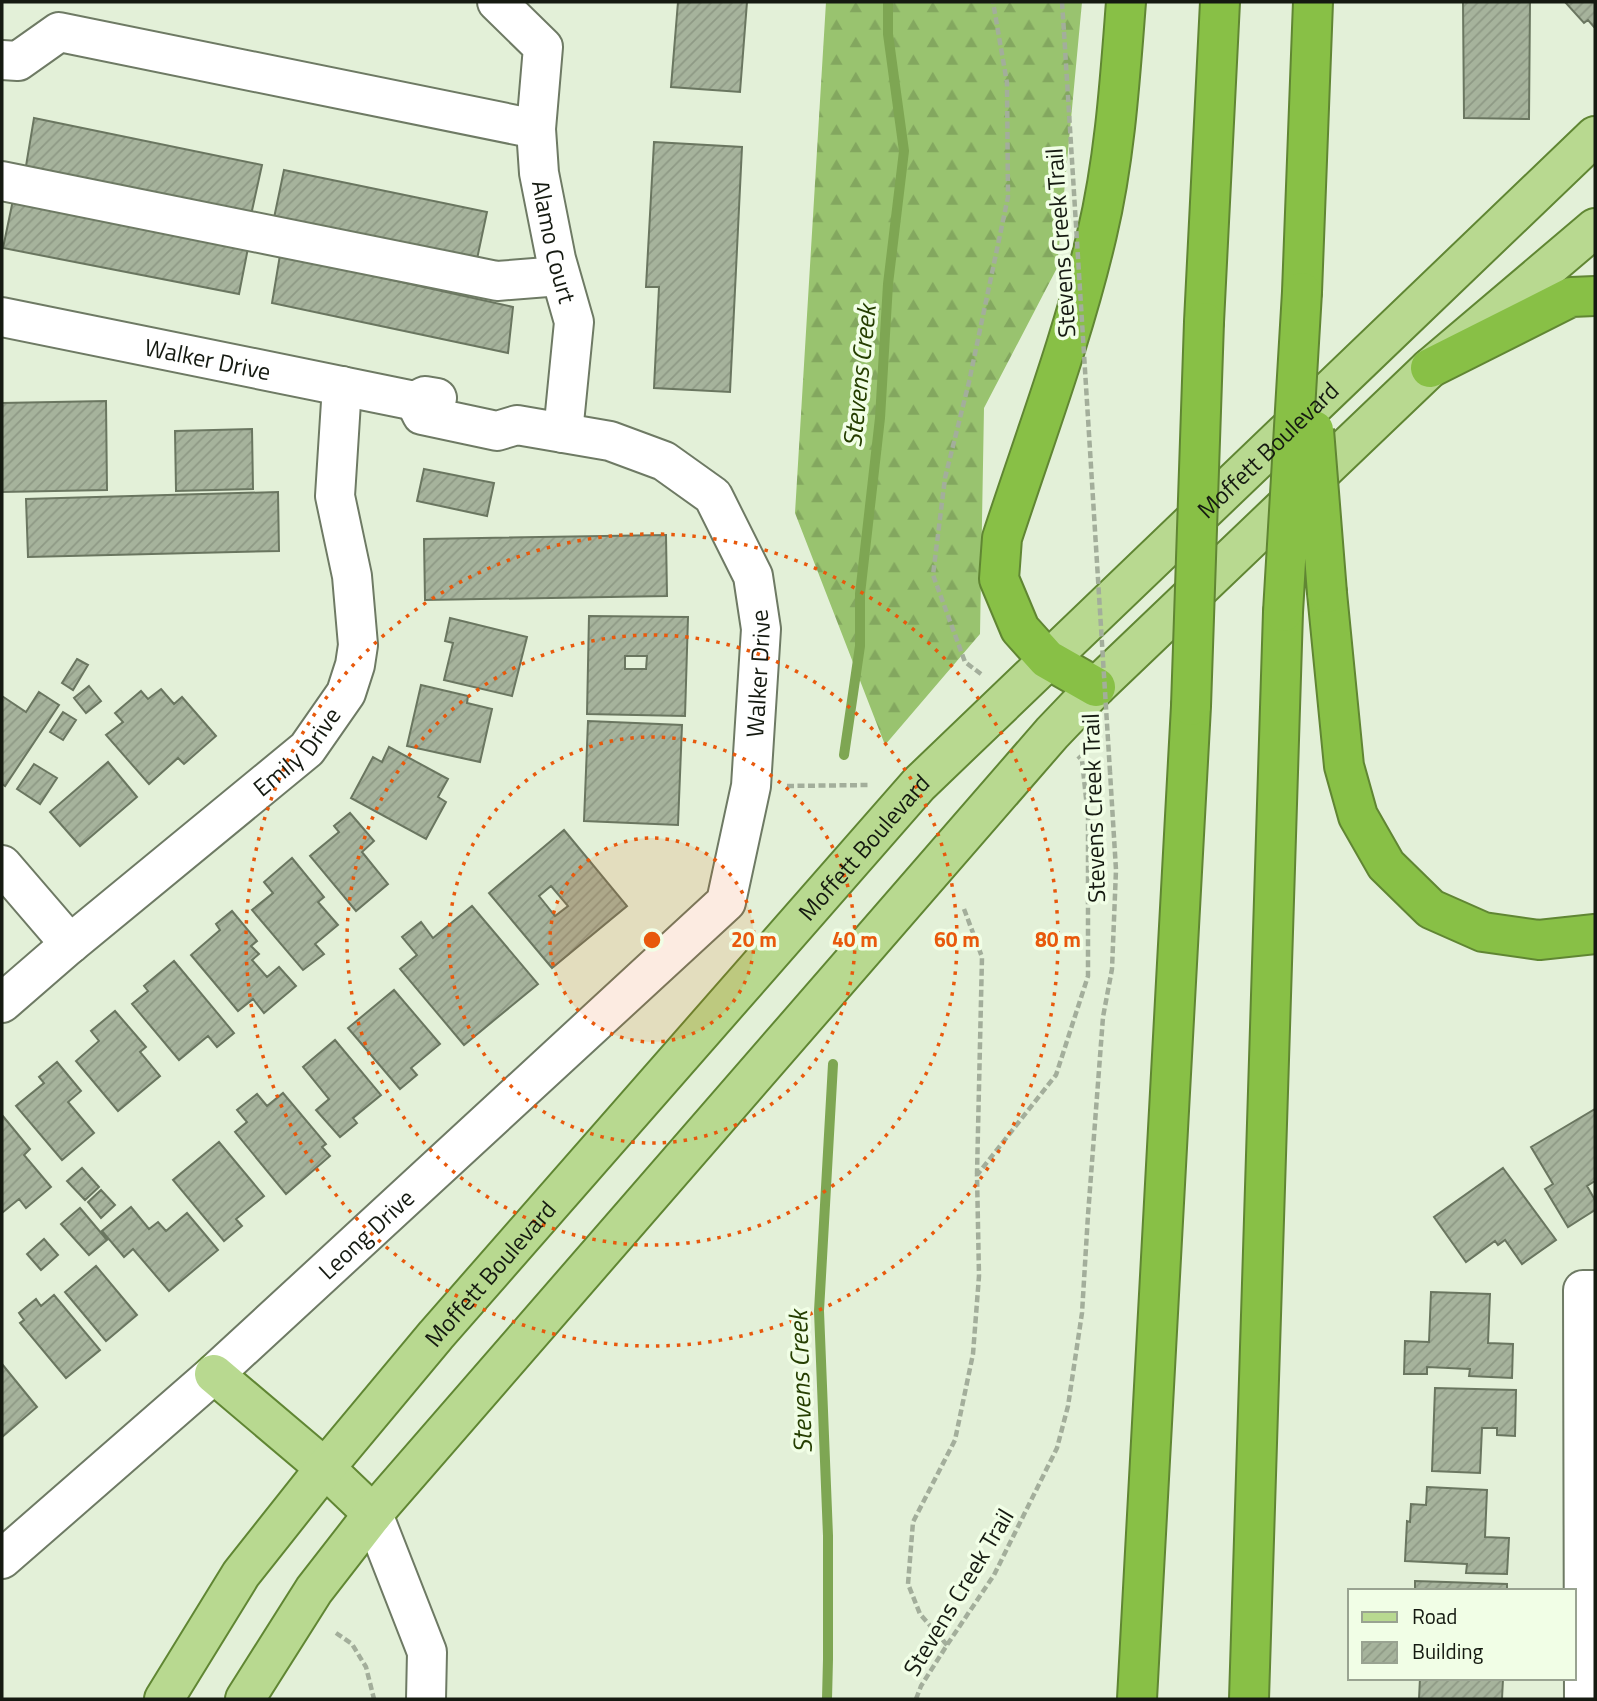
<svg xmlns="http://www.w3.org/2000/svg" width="1597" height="1701" font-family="'Titillium Web',sans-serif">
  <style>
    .forest { fill: url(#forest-firs) }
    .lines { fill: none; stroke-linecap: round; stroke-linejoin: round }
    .stream { stroke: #7ea653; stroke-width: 10 }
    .building { fill: url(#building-hatch); stroke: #6a7660; stroke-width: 2; fill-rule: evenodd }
    .minor-casing { stroke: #6e7a64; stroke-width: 42 }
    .major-casing { stroke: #608633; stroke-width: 42 }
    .highway-casing { stroke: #608633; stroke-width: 42 }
    .path { stroke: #a3ae9b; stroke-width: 4.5; stroke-dasharray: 7 3.5; stroke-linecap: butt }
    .minor { stroke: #fff; stroke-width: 38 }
    .major { stroke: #b8d990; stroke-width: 38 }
    .highway { stroke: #88c046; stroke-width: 38 }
    .highway-bridge-casing { stroke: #608633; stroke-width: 42; stroke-linecap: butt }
    .path-bridge { stroke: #a3ae9b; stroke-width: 4.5; stroke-dasharray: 7 3.5; stroke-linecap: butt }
    .highway-bridge { stroke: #88c046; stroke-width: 38 }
    .ring { fill: none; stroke: #e8590c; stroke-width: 3.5; stroke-dasharray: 3.5 7 }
    .labels { text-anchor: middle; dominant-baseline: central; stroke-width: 7; stroke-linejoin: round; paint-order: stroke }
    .street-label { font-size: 24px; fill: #151a11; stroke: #f1fee6 }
    .water-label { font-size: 26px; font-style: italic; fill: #253e00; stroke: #f1fee6 }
    .centre { fill: #e8590c; stroke: #f1fee6; stroke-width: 3.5 }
    .ring-label { font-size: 21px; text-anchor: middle; font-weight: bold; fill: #e8590c; stroke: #f1fee6; stroke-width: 7; stroke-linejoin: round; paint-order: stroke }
  </style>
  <defs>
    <pattern id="forest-firs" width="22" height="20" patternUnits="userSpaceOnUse" patternTransform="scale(1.75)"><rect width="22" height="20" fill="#99c36f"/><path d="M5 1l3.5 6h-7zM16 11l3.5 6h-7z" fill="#83a75f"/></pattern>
    <pattern id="building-hatch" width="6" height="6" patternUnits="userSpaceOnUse" patternTransform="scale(1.75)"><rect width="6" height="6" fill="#a6b39c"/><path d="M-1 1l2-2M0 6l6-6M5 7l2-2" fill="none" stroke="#8e9985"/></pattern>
  </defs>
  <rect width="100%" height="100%" fill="#e3f0d8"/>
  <!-- forest -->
  <path class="forest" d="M826,2H1082L1057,268L984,408L980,634L885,745L795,513Z"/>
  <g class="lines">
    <!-- stream -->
    <path class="stream" d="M844,755L860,646V594L880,418L888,284L904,151L888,34V2
      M827,1699L828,1659V1536L819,1311L833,1064"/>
  </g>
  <!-- building -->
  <path class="building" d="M678,2H747L740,92L671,87Z
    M1463,2H1530L1529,119L1464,118Z
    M1565,2H1595V28L1588,20L1584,23Z
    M34,118L262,165L251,215L26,166Z
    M654,142L742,147L730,392L654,388L659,287H646Z
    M284,170L487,212L477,259L274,218Z
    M13,200L248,248L239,294L3,248Z
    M280,255L513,307L508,353L272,303Z
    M106,401L107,490L2,492V403Z
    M252,429L253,489L176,491L175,431Z
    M424,469L494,483L487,516L417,501Z
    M278,492L279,551L28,557L26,499Z
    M666,535L667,596L425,600L424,539Z
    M589,616L688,617L685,716L587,714ZM625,656H647L646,669H625Z
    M450,618L527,637L512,696L444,680L453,643L445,641Z
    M77,659L88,665L73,690L62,683Z
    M421,685L468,696L467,703L492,709L480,762L407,746Z
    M89,686L101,701L86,713L74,698Z
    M161,689L174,704L182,697L216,736L184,764L178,758L149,784L106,735L123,722L115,713L141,691L148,699Z
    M39,692L59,705L5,786L2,784V696L26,712Z
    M63,712L76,720L63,740L50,732Z
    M588,721L682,725L678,825L584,821Z
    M389,747L448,779L438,797L446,802L426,839L351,798L373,757L382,762Z
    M108,762L137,797L80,846L50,812Z
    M34,764L57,778L40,804L17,789Z
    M350,813L374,841L362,852L388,884L356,911L310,856L339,832L334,826Z
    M564,830L627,906L552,968L489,893ZM551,886L568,906L555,916L539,896Z
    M292,858L324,897L318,902L338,925L315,944L324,954L303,970L252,910L273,893L264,882Z
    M472,906L538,984L464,1045L400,969L417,955L402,937L421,922L433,938Z
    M232,911L257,941L251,946L259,954L252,960L267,977L279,967L296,986L264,1013L253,999L238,1011L191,955L220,930L216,924Z
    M174,961L234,1033L217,1047L208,1036L179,1060L132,1004L148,991L144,986Z
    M394,990L440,1044L411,1068L417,1075L400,1089L348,1028Z
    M115,1011L146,1047L140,1052L160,1076L118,1111L76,1061L99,1041L91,1031Z
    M335,1040L381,1095L353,1118L357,1123L340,1137L316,1110L329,1099L303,1067Z
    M57,1062L81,1091L68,1102L94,1133L62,1160L16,1106L44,1083L39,1077Z
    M283,1093L326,1144L322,1147L330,1156L286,1194L235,1132L247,1122L237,1110L257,1094L267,1106Z
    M1595,1109V1181L1587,1186L1595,1200V1210L1568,1227L1545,1189L1553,1184L1531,1147Z
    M2,1115L30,1149L24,1155L51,1187L26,1208L19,1199L2,1213Z
    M219,1142L264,1196L236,1219L242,1226L224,1241L173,1180Z
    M82,1168L99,1187L85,1200L67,1181Z
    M1503,1168L1556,1240L1522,1264L1505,1240L1498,1245L1495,1241L1466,1262L1434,1217Z
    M101,1190L115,1205L101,1218L88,1202Z
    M131,1207L149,1229L158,1222L166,1231L187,1213L218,1250L169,1291L133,1249L124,1257L102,1231Z
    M80,1208L107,1240L89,1255L61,1224Z
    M44,1239L58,1255L41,1270L27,1254Z
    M96,1266L137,1315L106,1341L65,1292Z
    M1431,1292L1490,1294L1488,1343L1513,1344L1512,1378L1469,1376L1470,1369L1427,1367V1374H1404L1405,1341L1429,1342Z
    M54,1295L100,1350L66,1378L20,1323L24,1320L19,1313L36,1299L41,1306Z
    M2,1364L37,1407L2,1437Z
    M1435,1388L1516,1390L1515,1436L1497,1435V1428H1482L1480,1473L1432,1471Z
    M1427,1487L1487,1490L1485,1537L1509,1538L1507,1574L1466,1573L1467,1564L1405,1561L1407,1521L1410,1522L1411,1504L1426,1505Z
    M1415,1581L1507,1584V1591H1415Z
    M1420,1678L1503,1679L1502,1699H1419Z"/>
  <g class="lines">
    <defs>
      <g id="minor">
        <path id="s1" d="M497,2L543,47L536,129L539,173L556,259L574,322L563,433"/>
        <path d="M2,60L18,61L59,32L536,129"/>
        <path d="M2,181L497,281L560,276"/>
        <path id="s2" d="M2,317L415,401L425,396L437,398"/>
        <path d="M2,865L70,944"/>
        <path id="s3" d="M2,1003L70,944L307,749L346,693L355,665L358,645L352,576L335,496L342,386"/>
        <path d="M373,1514L427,1652L426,1699"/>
        <path id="s4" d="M2,1559L214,1374L726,902L751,786L761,629L753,576L713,496L664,461L610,441L517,425L497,431L422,415L415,401"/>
        <path d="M1584,1699L1583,1290H1595"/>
      </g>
      <g id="major">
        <path d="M214,1374L325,1468L373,1514"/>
        <path id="s5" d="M164,1699L241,1574L325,1468L436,1335L919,784L1595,136"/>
        <path d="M245,1699L314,1590L373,1514L1052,733L1096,687L1430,368L1595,228"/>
      </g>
      <path id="highway" d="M1302,292L1313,2
        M1204,322L1220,2
        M1430,368L1571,297L1595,296
        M1327,593L1344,766L1358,816L1386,865L1431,909L1483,932L1539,940L1595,934
        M1096,687L1047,659L1020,629L999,579L1002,538C1035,437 1073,337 1097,234C1115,158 1120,79 1126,2
        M1137,1699L1191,706
        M1249,1699L1283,612"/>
    </defs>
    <!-- minor casing -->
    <use href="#minor" class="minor-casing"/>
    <!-- major casing -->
    <use href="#major" class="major-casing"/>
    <!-- highway casing -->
    <use href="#highway" class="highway-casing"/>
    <!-- path -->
    <path class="path" d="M1062,2L1064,32
      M981,674L965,662L933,575L945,478L969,382L1008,197L1007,83L993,2
      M787,786L869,785
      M964,909L982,957L977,1174
      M336,1633L352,1644L366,1667L374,1699
      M947,1645L920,1614L908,1584L913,1522L955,1440L973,1354L979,1276L977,1175L1056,1075L1088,976V817L1082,760L1078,756
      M916,1699L921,1686L947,1645L994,1575L1057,1448L1068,1406L1082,1313L1088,1215L1103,1017L1112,969L1116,870L1110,772"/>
    <!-- minor -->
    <use href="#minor" class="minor"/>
    <!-- major -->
    <use href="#major" class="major"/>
    <!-- highway -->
    <use href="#highway" class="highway"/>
    <defs>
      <path id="highway-bridge" d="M1314,430L1327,593
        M1283,612L1302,292
        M1191,706L1204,322"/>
    </defs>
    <!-- highway-bridge casing -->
    <use href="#highway-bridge" class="highway-bridge-casing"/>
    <!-- path-bridge -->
    <path class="path-bridge" d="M1064,32L1110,772"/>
    <!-- highway-bridge -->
    <use href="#highway-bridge" class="highway-bridge"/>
  </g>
  <!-- distance rings -->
  <circle cx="652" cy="940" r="102" fill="#e8590c" fill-opacity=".12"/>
  <g class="ring">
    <circle cx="652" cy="940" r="102"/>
    <circle cx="652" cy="940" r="203"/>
    <circle cx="652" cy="940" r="305"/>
    <circle cx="652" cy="940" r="406"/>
  </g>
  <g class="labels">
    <!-- street labels -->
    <g class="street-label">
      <text stroke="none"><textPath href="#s1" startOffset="261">Alamo Court</textPath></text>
      <text transform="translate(1060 243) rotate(-94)">Stevens Creek Trail</text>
      <text stroke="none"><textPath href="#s2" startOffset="210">Walker Drive</textPath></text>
      <text stroke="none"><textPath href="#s5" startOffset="1671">Moffett Boulevard</textPath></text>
      <text stroke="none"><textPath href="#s4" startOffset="1209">Walker Drive</textPath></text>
      <text stroke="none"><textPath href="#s3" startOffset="388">Emily Drive</textPath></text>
      <text transform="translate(1093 808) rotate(-92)">Stevens Creek Trail</text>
      <text stroke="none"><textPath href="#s5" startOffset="1104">Moffett Boulevard</textPath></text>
      <text stroke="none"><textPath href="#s4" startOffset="488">Leong Drive</textPath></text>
      <text stroke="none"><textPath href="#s5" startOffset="537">Moffett Boulevard</textPath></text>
      <text transform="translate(958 1592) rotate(-59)">Stevens Creek Trail</text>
    </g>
    <!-- water labels -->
    <g class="water-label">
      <text transform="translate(859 376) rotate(-84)">Stevens Creek</text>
      <text transform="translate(800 1382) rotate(-92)">Stevens Creek</text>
    </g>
  </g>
  <circle cx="652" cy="940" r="10" class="centre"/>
  <g class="ring-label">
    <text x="754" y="947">20 m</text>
    <text x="855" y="947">40 m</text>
    <text x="957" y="947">60 m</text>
    <text x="1058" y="947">80 m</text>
  </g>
  <!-- border -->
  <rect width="1597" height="1701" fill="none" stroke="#151a11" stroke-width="7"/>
  <!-- legend -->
  <rect x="1348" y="1589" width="228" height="91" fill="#f1fee6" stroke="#99a391" stroke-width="2"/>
  <rect x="1362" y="1612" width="35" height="10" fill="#b8d990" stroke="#99a391" stroke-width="2"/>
  <text x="1412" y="1624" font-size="21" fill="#151a11">Road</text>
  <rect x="1362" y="1642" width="35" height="21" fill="url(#building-hatch)" stroke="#99a391" stroke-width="2"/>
  <text x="1412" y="1659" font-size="21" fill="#151a11">Building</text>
</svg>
